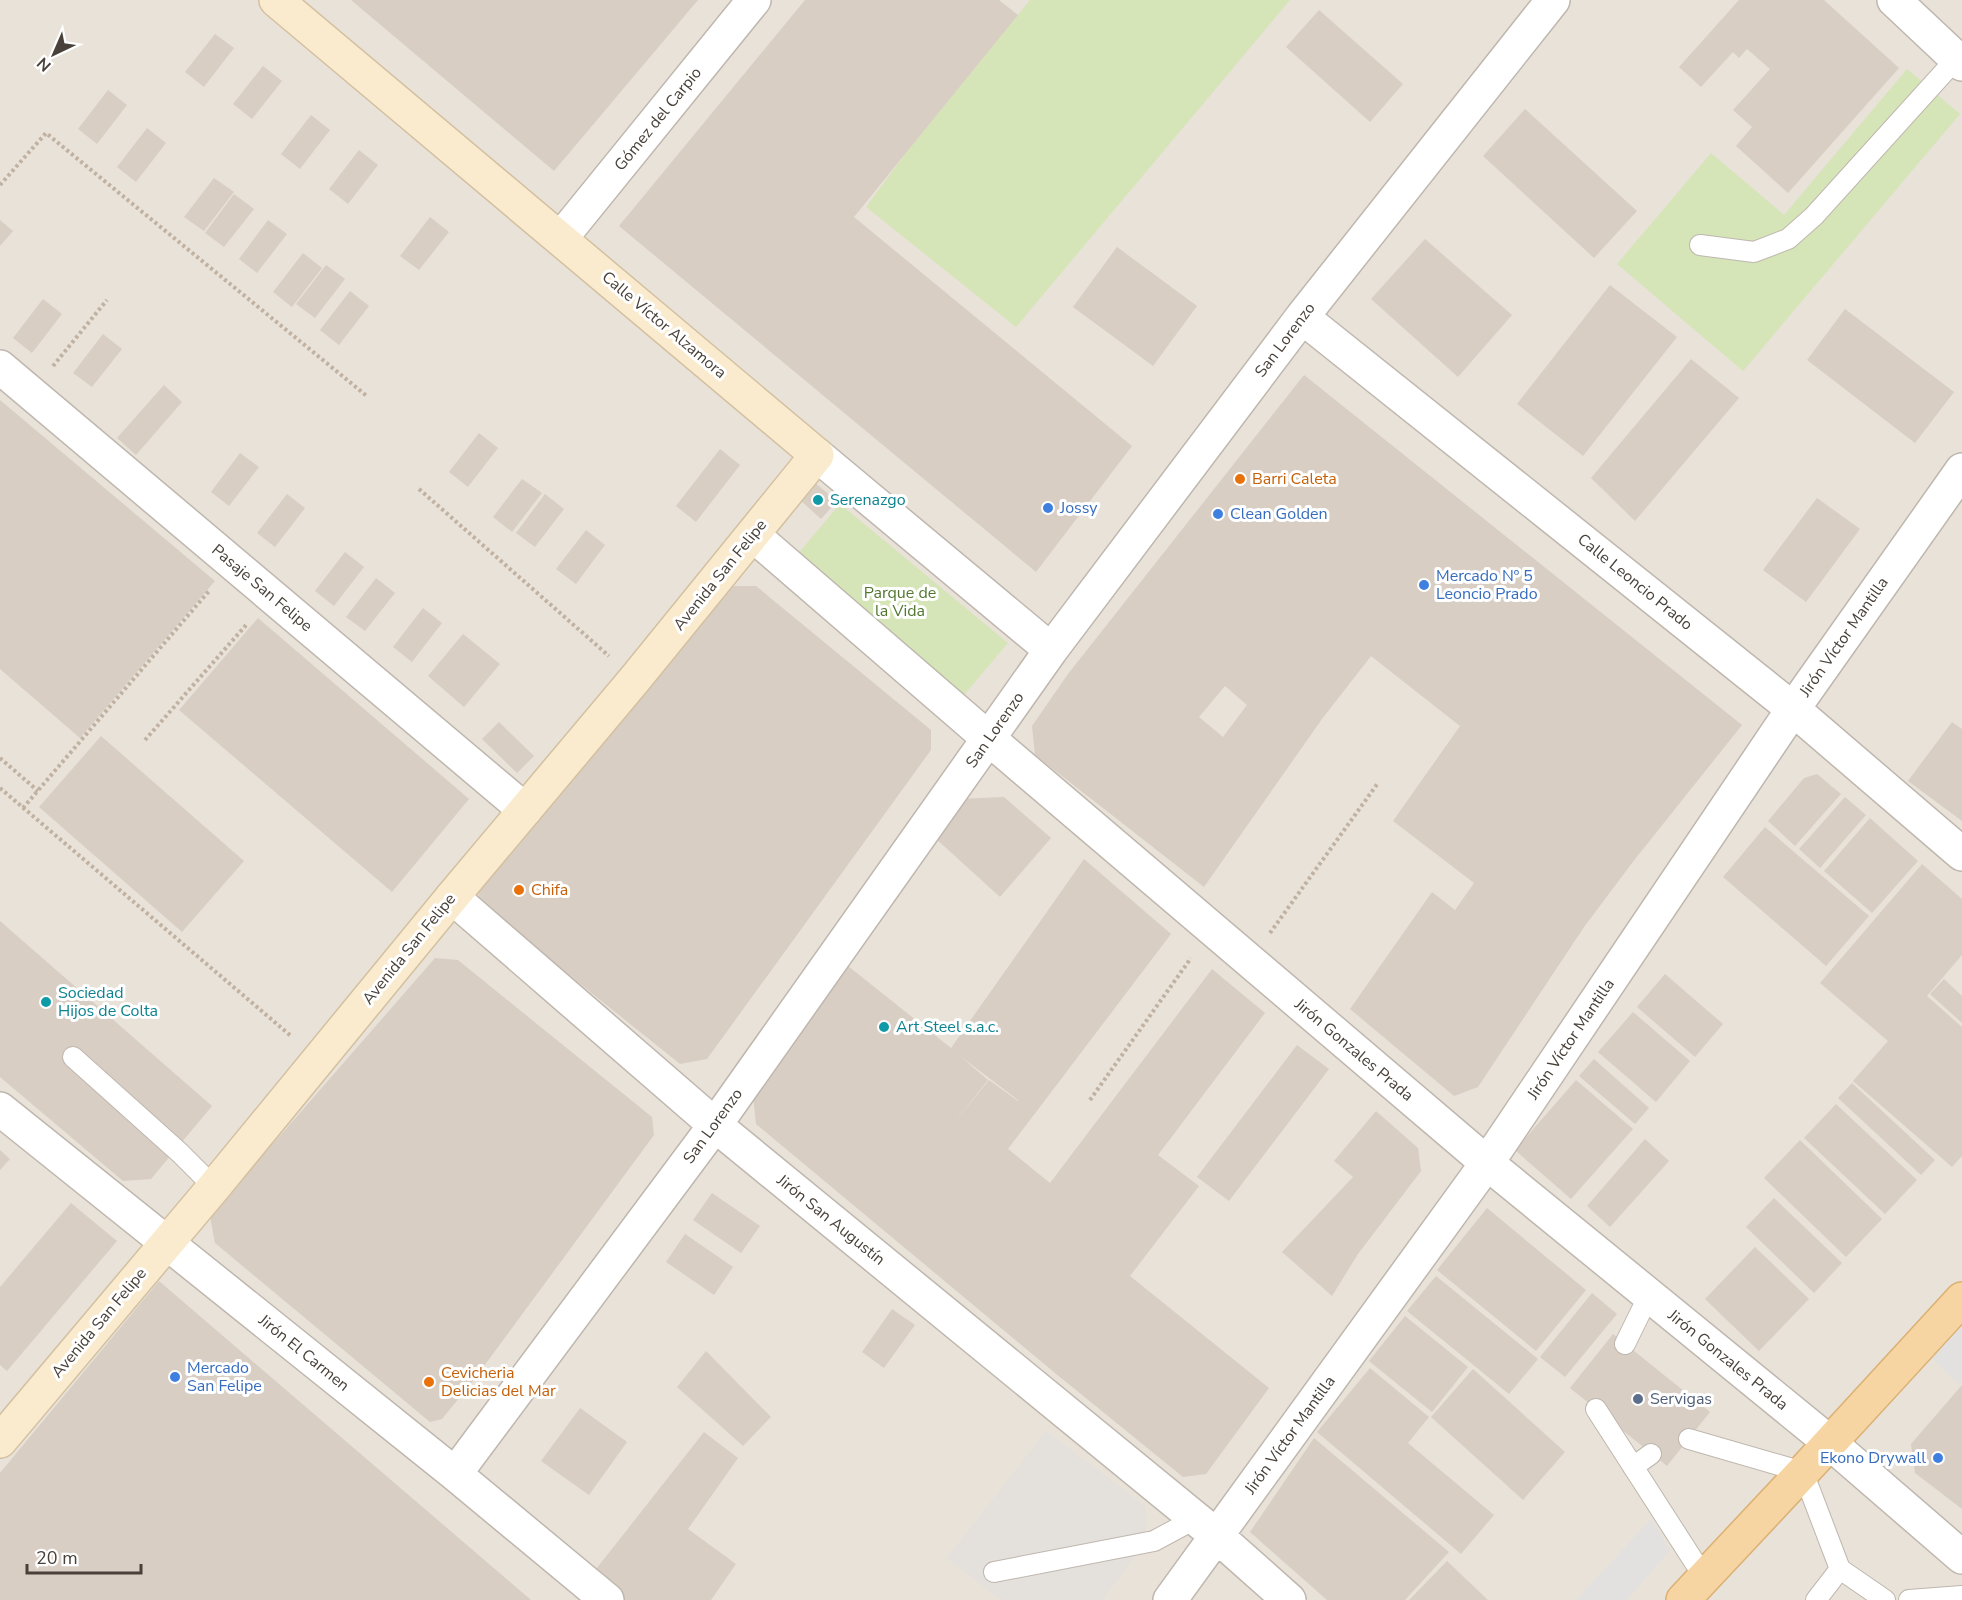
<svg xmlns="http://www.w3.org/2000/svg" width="1962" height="1600" font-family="'Nunito Sans',sans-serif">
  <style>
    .residential { fill: #e8e2d9 }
    .industrial { fill: #e4e0dc }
    .green { fill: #d5e5b7 }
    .parking { fill: #e3e1df }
    .building { fill: #d8cec4; fill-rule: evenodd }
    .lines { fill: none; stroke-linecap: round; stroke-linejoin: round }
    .lane-casing { stroke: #bfb7ae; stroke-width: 22 }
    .street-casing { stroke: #bfb7ae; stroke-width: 36 }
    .secondary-casing { stroke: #d3c0a0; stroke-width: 36 }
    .primary-casing { stroke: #dbb072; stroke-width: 36 }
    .path { stroke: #c0b1a0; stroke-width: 4; stroke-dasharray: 3 3; stroke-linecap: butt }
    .lane { stroke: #fff; stroke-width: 20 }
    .street { stroke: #fff; stroke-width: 33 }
    .secondary { stroke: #fbebce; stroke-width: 33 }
    .primary { stroke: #f6d5a2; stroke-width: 33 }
    .food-dot { fill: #e8710a; stroke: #fff; stroke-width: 2 }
    .culture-dot { fill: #0f9aa8; stroke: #fff; stroke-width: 2 }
    .shop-dot { fill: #3f7fe0; stroke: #fff; stroke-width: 2 }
    .service-dot { fill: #5c6f8a; stroke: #fff; stroke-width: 2 }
    .labels { text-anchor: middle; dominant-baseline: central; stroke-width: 6; stroke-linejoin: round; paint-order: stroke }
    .street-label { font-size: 16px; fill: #484039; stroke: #fff }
    .food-label { font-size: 16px; fill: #c56008; stroke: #fff; text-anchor: start }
    .culture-label { font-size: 16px; fill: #0d838f; stroke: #fff; text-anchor: start }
    .shop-label { font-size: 16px; fill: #366cbe; stroke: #fff; text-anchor: start }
    .park-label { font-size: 16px; fill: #527630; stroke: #fff }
    .service-label { font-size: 16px; fill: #4e5e75; stroke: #fff; text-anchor: start }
  </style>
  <rect width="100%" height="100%" fill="#f4f0eb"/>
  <!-- residential -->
  <path class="residential" d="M0,0H1962V1600H0Z"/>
  <!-- industrial -->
  <path class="industrial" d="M1046,1431L1146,1507V1542L1102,1600H1001L947,1558Z"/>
  <!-- green -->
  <path class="green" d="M1030,0H1290L1016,327L866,207L906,153Z
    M1907,69L1960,114L1743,371L1617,264L1711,153L1784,215Z
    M840,504L1008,643L959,701L791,562Z"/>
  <!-- parking -->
  <path class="parking" d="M1962,1314V1385L1961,1386L1926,1353Z
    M1651,1519L1670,1550L1627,1600H1576Z"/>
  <!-- building -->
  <path class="building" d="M351,0H698L554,171Z
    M805,0H999L1018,15L854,217L1132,446L1036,572L619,226Z
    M1739,0H1824L1899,68L1788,193L1736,146L1752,127L1733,110L1770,69L1747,49L1739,58L1733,52L1701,87L1679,67Z
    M1319,10L1403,84L1370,122L1286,47Z
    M215,34L234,48L204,87L185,72Z
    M263,66L282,81L252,119L233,104Z
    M108,90L127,105L97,144L78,129Z
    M1525,109L1637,211L1594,258L1483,156Z
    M311,115L330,130L300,169L281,154Z
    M147,128L166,143L136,182L117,167Z
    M359,150L378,165L348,204L329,189Z
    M214,178L234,192L204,231L184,217Z
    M234,194L254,209L224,247L205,233Z
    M430,217L449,232L419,270L400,256Z
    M0,220L13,231L0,246Z
    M268,220L287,234L257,273L239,259Z
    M1425,239L1512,315L1458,377L1371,299Z
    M1117,247L1197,306L1153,366L1073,307Z
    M303,253L322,268L292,307L273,292Z
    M326,265L345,279L315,318L296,304Z
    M1610,285L1677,337L1583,456L1517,404Z
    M350,291L369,306L339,345L320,330Z
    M43,299L62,314L32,353L13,338Z
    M1845,309L1954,392L1915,443L1807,360Z
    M103,334L122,349L92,387L73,373Z
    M1691,359L1739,398L1635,521L1591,478Z
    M1304,375L1742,725L1632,863L1584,927L1478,1087L1454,1096L1350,1009L1432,892L1455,910L1474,883L1393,821L1460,726L1371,656L1322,719L1204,887L1035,755L1032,726L1068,674ZM1225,686L1247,705L1223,737L1199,717Z
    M164,385L182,402L136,455L117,438Z
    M0,400L215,581L80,738L0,669Z
    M479,433L498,448L468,487L449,472Z
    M720,449L740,465L696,522L676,506Z
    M240,453L259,467L229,506L211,492Z
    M522,479L542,493L512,532L493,517Z
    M814,482L837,501L821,519L799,499Z
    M287,494L305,508L275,547L257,533Z
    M545,494L564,509L535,547L516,533Z
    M1817,498L1860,529L1806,602L1763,570Z
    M586,530L605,545L576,584L556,569Z
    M345,552L364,567L334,606L315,591Z
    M376,578L395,593L365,631L346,617Z
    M717,586H756L931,730V750L707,1059L680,1064L478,902L479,878Z
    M423,608L442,623L412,662L393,647Z
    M258,618L469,799L392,892L179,710Z
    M463,634L500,664L464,707L428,676Z
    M499,722L534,756L517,773L482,739Z
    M1952,722L1962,729V821L1908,781Z
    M101,736L244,861L182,932L39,807Z
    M1817,774L1841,794L1795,846L1768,821L1804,778Z
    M1004,797L1051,838L1000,897L934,837L959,799Z
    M1845,797L1866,815L1820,868L1799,849Z
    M1870,818L1918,861L1872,913L1824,871Z
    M1765,827L1869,916L1826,966L1723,877Z
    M1084,859L1171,934L1008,1149L1050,1183L1212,969L1265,1013L1158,1155L1199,1186L1130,1276L1269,1388L1206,1474L1183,1477L1055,1373L756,1124L752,1087L848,966L951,1048ZM960,1056L1018,1100V1101L989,1080L950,1128L988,1080Z
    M1922,864L1962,899V955L1927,996L1962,1027V1156L1952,1167L1853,1081L1888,1041L1820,983Z
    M0,921L212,1106L151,1179L123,1181L0,1077Z
    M435,958L458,960L532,1020L652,1117L654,1135L473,1381L442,1419L430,1422L215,1243L210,1216Z
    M1665,974L1723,1024L1695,1057L1637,1007Z
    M1944,979L1962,996V1023L1930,994Z
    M1633,1012L1690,1061L1656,1102L1598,1052Z
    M1297,1045L1329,1069L1229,1201L1197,1177Z
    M1594,1059L1649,1108L1635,1124L1579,1076Z
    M1576,1080L1633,1129L1571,1199L1515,1150Z
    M1852,1083L1935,1160L1921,1175L1838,1098Z
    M1836,1104L1917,1180L1885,1214L1804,1138Z
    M1376,1111L1418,1148L1421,1171L1358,1254L1332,1296L1282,1252L1353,1177L1334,1161Z
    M1645,1139L1669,1161L1610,1227L1587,1206Z
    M1800,1140L1882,1219L1846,1257L1764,1178Z
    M0,1150L10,1159L0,1170Z
    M712,1193L760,1226L741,1253L693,1220Z
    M1774,1198L1842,1263L1814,1293L1746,1227Z
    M71,1203L117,1241L7,1371L0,1365V1287Z
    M1487,1208L1586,1290L1536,1351L1437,1270Z
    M685,1234L733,1267L714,1295L666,1262Z
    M1755,1247L1809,1299L1759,1351L1705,1299Z
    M1436,1276L1538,1359L1509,1394L1407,1311Z
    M159,1281L531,1600H0V1473Z
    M1592,1293L1617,1314L1565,1377L1540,1357Z
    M892,1309L915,1325L884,1368L862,1352Z
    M1405,1316L1468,1367L1432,1412L1369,1361Z
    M1613,1334L1710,1412L1667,1466L1570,1388Z
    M706,1351L771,1417L743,1446L677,1387Z
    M1370,1368L1429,1417L1408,1443L1494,1515L1461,1554L1317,1432Z
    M1473,1369L1565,1452L1523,1500L1431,1417Z
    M1962,1385V1509L1915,1473L1911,1444Z
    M580,1408L627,1442L589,1495L541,1461Z
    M704,1432L738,1458L688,1529L736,1564L711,1600H626L593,1573Z
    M1314,1438L1449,1552L1405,1600H1327L1250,1532Z
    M1447,1561L1488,1600H1409Z"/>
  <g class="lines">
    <defs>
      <path id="lane" d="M1700,245L1754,252L1788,239L1814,216L1956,59
        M73,1057L180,1153L214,1187
        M1625,1344L1649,1295
        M1596,1409L1704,1577
        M1689,1439L1803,1472L1840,1569L1816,1600
        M1633,1467L1651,1454
        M1840,1569L1885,1600
        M994,1572L1154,1541L1195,1519
        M1909,1600L1962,1596"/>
      <path id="street" d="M1894,0L1962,64
        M561,238L754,0
        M1302,317L1793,709L1962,854
        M0,367L525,810
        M817,455L1051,650
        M753,535L988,738L1487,1163L1829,1442L1962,1557
        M452,897L715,1125L1217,1536L1289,1600
        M0,1109L455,1474L607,1600
        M455,1474L715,1125L1051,650L1302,317L1553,0
        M1170,1600L1487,1163L1793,709L1962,470"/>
      <path id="secondary" d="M0,1441L214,1187L452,897L635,679L817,455L276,0"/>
      <path id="primary" d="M1683,1600L1803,1472L1962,1299"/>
    </defs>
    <!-- lane casing -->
    <use href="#lane" class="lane-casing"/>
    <!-- street casing -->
    <use href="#street" class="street-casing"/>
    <!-- secondary casing -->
    <use href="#secondary" class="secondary-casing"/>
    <!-- primary casing -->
    <use href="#primary" class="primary-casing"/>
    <!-- path -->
    <path class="path" d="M0,185L46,133L368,397
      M53,366L107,300
      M419,489L609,656
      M145,740L247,624
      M0,758L38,791
      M0,788L291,1036
      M23,808L209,591
      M1270,933L1378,783
      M1090,1100L1191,958"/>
    <!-- lane -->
    <use href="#lane" class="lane"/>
    <!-- street -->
    <use href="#street" class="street"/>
    <!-- secondary -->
    <use href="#secondary" class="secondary"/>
    <!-- primary -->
    <use href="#primary" class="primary"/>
  </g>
  <!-- markers -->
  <g class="food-dot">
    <circle cx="1240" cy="479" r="6"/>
    <circle cx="519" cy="890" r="6"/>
    <circle cx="429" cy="1382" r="6"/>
  </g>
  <g class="culture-dot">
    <circle cx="818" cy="500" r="6"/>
    <circle cx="46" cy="1002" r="6"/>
    <circle cx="884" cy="1027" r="6"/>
  </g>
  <g class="shop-dot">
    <circle cx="1048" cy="508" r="6"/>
    <circle cx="1218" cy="514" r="6"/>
    <circle cx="1424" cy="585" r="6"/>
    <circle cx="175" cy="1377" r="6"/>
    <circle cx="1938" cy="1458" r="6"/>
  </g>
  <circle class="service-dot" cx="1638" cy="1399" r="6"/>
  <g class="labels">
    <!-- street labels -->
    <g class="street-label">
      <text transform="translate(658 119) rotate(-51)">Gómez del Carpio</text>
      <text transform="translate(664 325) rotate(40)">Calle Víctor Alzamora</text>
      <text transform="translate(1285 340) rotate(-53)">San Lorenzo</text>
      <text transform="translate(720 575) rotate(-51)">Avenida San Felipe</text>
      <text transform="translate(1635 582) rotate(39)">Calle Leoncio Prado</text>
      <text transform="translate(262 588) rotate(40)">Pasaje San Felipe</text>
      <text transform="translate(1844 637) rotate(-55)">Jirón Víctor Mantilla</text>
      <text transform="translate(995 730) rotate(-55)">San Lorenzo</text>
      <text transform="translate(409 949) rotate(-51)">Avenida San Felipe</text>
      <text transform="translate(1571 1039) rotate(-56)">Jirón Víctor Mantilla</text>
      <text transform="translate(1354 1050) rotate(40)">Jirón Gonzales Prada</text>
      <text transform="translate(713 1126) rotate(-54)">San Lorenzo</text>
      <text transform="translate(831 1220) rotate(39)">Jirón San Augustín</text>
      <text transform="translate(99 1323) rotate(-50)">Avenida San Felipe</text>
      <text transform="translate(304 1353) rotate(39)">Jirón El Carmen</text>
      <text transform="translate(1728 1360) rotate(39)">Jirón Gonzales Prada</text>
      <text transform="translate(1290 1435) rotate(-54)">Jirón Víctor Mantilla</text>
    </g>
    <!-- food labels -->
    <g class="food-label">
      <text x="1252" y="479">Barri Caleta</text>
      <text x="531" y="890">Chifa</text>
      <text x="441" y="1373">Cevicheria<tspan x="441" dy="18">Delicias del Mar</tspan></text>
    </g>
    <!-- culture labels -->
    <g class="culture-label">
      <text x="830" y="500">Serenazgo</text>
      <text x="58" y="993">Sociedad<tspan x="58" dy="18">Hijos de Colta</tspan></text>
      <text x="896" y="1027">Art Steel s.a.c.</text>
    </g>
    <!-- shop labels -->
    <g class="shop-label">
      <text x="1060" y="508">Jossy</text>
      <text x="1230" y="514">Clean Golden</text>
      <text x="1436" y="576">Mercado Nº 5<tspan x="1436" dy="18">Leoncio Prado</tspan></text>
      <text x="187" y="1368">Mercado<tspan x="187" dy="18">San Felipe</tspan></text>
      <text x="1926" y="1458" text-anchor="end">Ekono Drywall</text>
    </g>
    <!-- park labels -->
    <g class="park-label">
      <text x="900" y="593">Parque de<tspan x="900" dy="18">la Vida</tspan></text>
    </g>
    <!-- service labels -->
    <g class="service-label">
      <text x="1650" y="1399">Servigas</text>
    </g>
  </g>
  <!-- north arrow -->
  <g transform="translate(54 54) rotate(224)" stroke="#ffffff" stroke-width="4.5" paint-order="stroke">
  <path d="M0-4.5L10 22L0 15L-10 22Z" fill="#484039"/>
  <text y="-9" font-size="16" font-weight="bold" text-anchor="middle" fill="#484039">N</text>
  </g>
  <!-- scale -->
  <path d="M27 1564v9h114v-9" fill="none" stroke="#484039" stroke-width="3"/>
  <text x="36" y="1564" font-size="18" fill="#484039" stroke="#ffffff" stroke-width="4.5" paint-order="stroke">20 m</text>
</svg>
